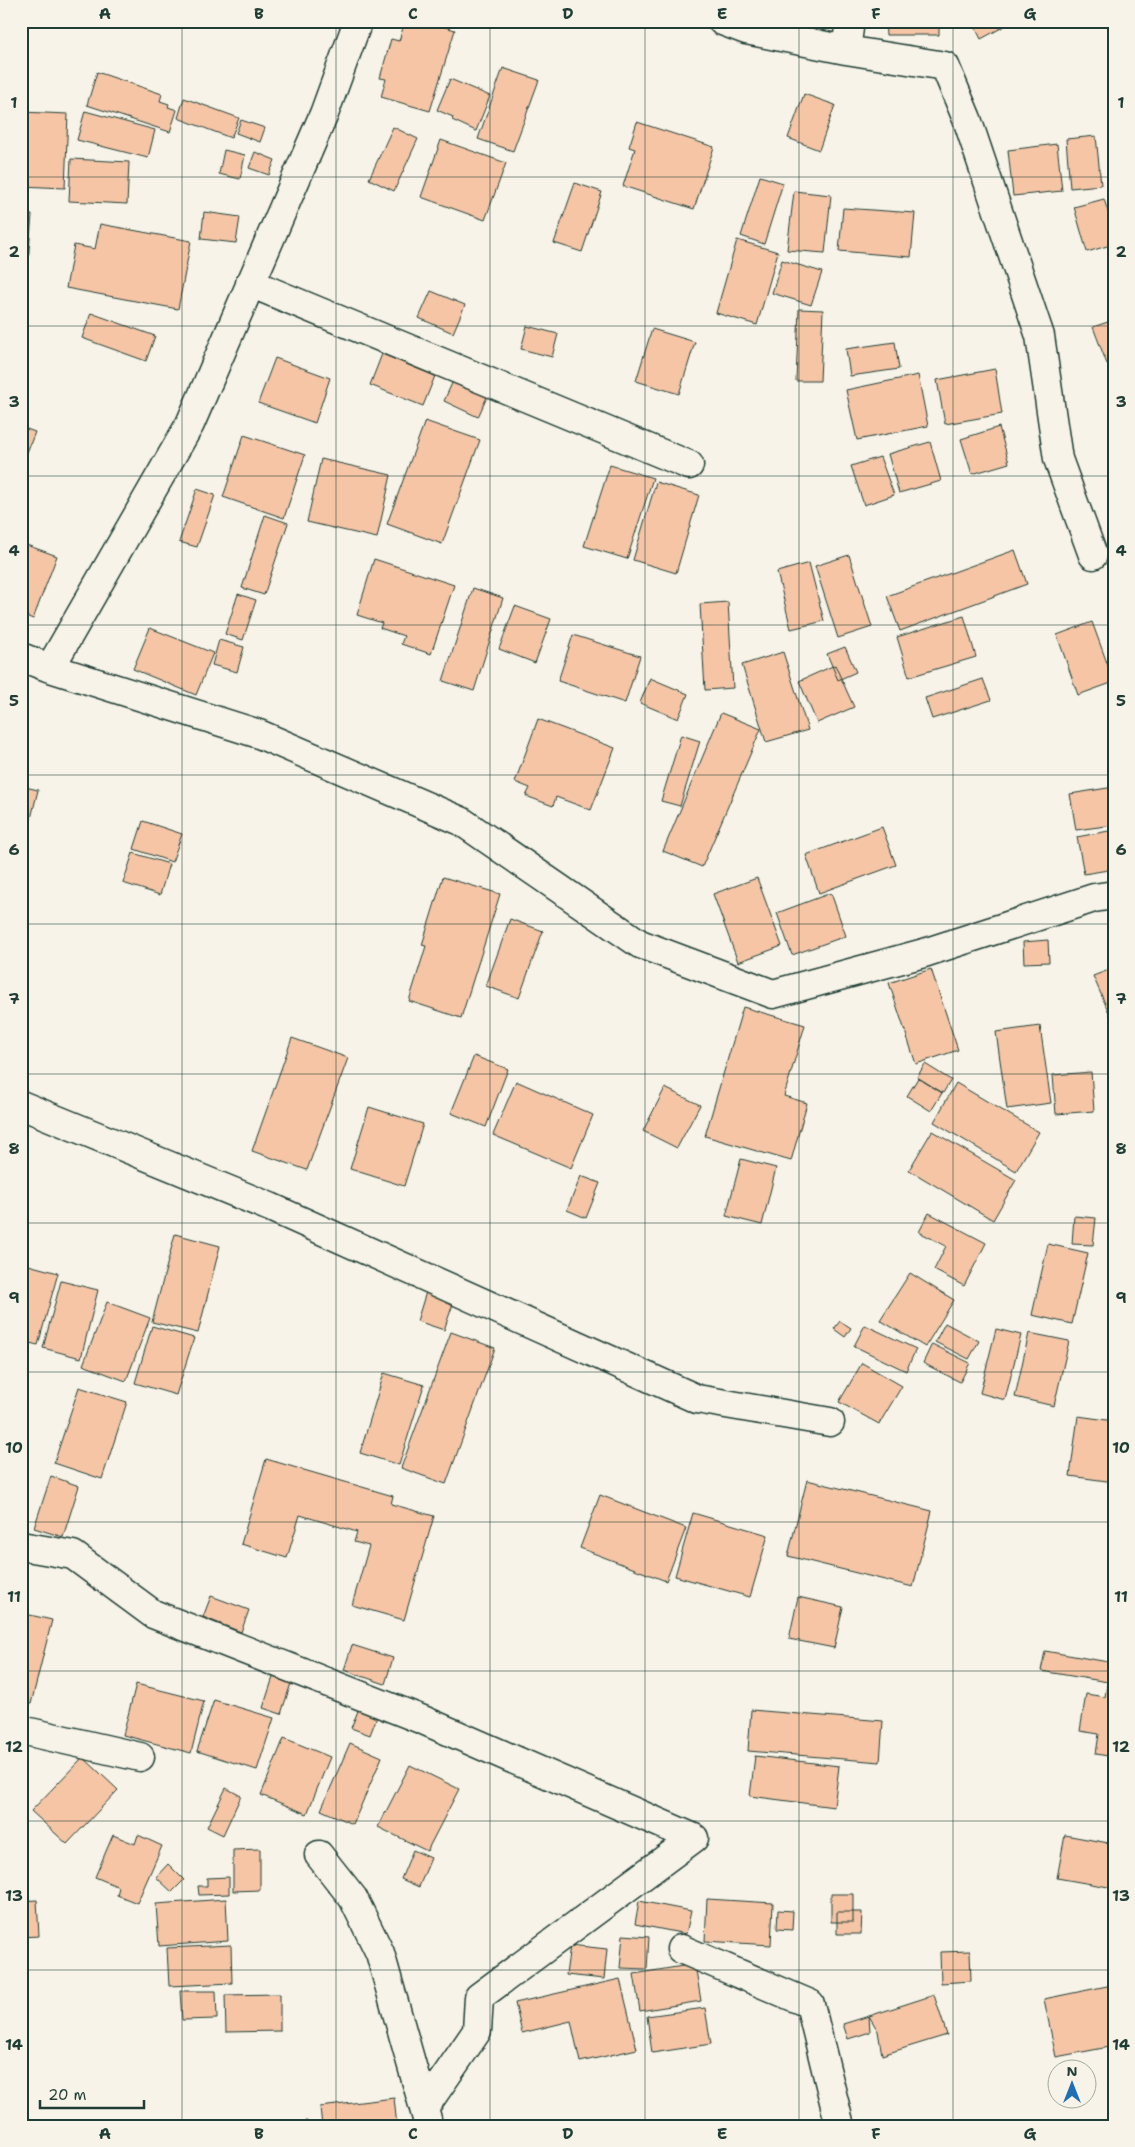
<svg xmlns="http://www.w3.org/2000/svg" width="1135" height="2147" font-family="'Shantell Sans',sans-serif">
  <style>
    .building { fill: #f6c5a6; stroke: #1f3d34 }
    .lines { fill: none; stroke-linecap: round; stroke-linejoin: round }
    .minor-casing { stroke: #1f3d34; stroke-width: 31 }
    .minor { stroke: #f7f3e8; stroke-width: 28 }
    .grid { fill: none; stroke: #1f3d34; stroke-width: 1; stroke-opacity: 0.55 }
    .neatline { fill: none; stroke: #1f3d34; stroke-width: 2 }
    .grid-label { font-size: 16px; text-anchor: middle; font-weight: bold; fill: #1f3d34 }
  </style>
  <rect width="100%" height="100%" fill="#f7f3e8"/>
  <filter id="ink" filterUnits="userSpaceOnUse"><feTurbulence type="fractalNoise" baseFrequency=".02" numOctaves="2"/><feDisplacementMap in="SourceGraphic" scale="10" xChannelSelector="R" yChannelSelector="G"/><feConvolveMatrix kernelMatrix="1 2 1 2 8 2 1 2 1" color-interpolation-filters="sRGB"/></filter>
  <g filter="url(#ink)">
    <!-- building -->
    <path class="building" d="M405,21H426L455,30L430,111L381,97L386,79L380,78L391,39L399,41Z
      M885,21H939V35H886Z
      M972,21H1014L981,39Z
      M503,68L539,80L513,151L478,139Z
      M97,72L162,94L160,101L169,104L168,107L177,110L170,132L87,105Z
      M450,79L490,96L476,131L452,120L453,117L437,110Z
      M804,94L835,105L819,150L788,138Z
      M184,98L239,118L231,138L178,118Z
      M85,111L155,130L148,158L77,140Z
      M21,112L68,114L65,188L21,186Z
      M241,120L265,128L260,142L236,133Z
      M637,122L714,147L694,209L623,186L635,149L629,147Z
      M393,127L418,139L394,191L369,179Z
      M1096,136L1101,185L1070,188L1066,139Z
      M441,140L506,163L485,220L421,197Z
      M1057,144L1062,191L1013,196L1008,150Z
      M224,150L245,155L240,179L219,174Z
      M255,152L275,160L269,175L249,168Z
      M71,159L129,162L127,204L69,201Z
      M760,176L783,183L764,244L741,236Z
      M575,183L602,192L582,252L554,243Z
      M794,191L831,195L825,253L787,250Z
      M1104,199L1114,231V244L1087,252L1074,207Z
      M843,208L915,213L911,257L839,251Z
      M204,212L240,217L236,243L201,239Z
      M21,214L32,215L28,263H21Z
      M100,224L191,241L178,309L66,288L74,245L95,249Z
      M737,240L778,252L757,325L716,313Z
      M782,260L822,272L811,305L772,293Z
      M431,291L465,305L453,333L419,318Z
      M799,309L823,310L820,381H796Z
      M91,313L155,336L146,361L82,338Z
      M1114,320V362L1107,364L1093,327Z
      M527,326L558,334L552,357L521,349Z
      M652,329L695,342L679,394L636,381Z
      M895,342L899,369L850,376L846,349Z
      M382,354L435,376L423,406L370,385Z
      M275,358L330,378L315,423L258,403Z
      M995,369L1002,414L945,424L937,380Z
      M918,375L928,426L857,440L846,390Z
      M453,381L487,397L478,417L444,401Z
      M425,421L480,440L442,544L387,524Z
      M21,427L35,432L26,455L21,454Z
      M999,427L1009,463L972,474L961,439Z
      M244,435L305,455L284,518L223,497Z
      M930,442L941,481L899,493L888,454Z
      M880,457L894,495L864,505L851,466Z
      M321,459L391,475L377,538L307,522Z
      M610,465L653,478L627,559L584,546Z
      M656,482L699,495L676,573L633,560Z
      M197,489L215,495L197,547L179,542Z
      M265,515L288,523L264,595L242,588Z
      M21,543L57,556L33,619L21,614Z
      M1015,550L1027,584L900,631L887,596Z
      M849,555L872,627L838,638L815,566Z
      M374,559L454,585L431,654L401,644L404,636L380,628L382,623L357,615Z
      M809,563L824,621L791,629L777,572Z
      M473,588L503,598L474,691L443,681Z
      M238,594L256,600L243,640L225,634Z
      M728,602L733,688L705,690L700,604Z
      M515,606L551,619L535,663L499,649Z
      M964,616L976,657L909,677L897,637Z
      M1092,622L1114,682L1078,695L1057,635Z
      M150,628L213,653L196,695L133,669Z
      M573,635L640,656L625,703L558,681Z
      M219,640L244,647L237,672L212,665Z
      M845,647L856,672L838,680L827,654Z
      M783,652L808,730L766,742L742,665Z
      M835,665L854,707L817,723L799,681Z
      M650,678L688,694L678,719L640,703Z
      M983,679L991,700L932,719L925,698Z
      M721,713L761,729L702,867L663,851Z
      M538,719L615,748L591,810L556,797L553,806L526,796L530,788L515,782Z
      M681,735L700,741L680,806L661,801Z
      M21,786L38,790L23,851L21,850Z
      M1114,787V825L1076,830L1070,794Z
      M143,821L182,834L172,862L134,849Z
      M882,827L896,865L819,893L806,855Z
      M1114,830V869L1084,874L1077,837Z
      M133,853L169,864L160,895L123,883Z
      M443,877L500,894L461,1018L409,1001L426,946L422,945Z
      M757,878L782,946L738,962L713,894Z
      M831,893L846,936L792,955L777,913Z
      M510,919L543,931L519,998L486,986Z
      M1048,940L1049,962L1024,963L1023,942Z
      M1114,968V1024L1093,976Z
      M931,969L958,1050L916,1064L889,983Z
      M743,1007L805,1025L784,1096L807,1103L791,1161L705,1136Z
      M1040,1026L1051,1103L1007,1109L996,1032Z
      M292,1038L348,1058L307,1170L252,1151Z
      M474,1056L508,1069L486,1127L451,1113Z
      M925,1064L951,1080L943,1093L917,1077Z
      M1091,1072L1094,1111L1056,1114L1053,1075Z
      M918,1078L942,1093L931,1111L907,1096Z
      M516,1081L593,1115L571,1168L493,1135Z
      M956,1083L1039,1132L1016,1171L934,1122Z
      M665,1088L700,1105L677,1148L643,1131Z
      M369,1107L423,1124L404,1186L350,1169Z
      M932,1131L1016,1180L993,1220L909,1170Z
      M741,1159L776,1168L762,1225L726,1216Z
      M581,1176L600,1183L586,1218L567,1210Z
      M929,1213L986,1243L964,1286L934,1270L946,1246L919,1232Z
      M1074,1216L1096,1218L1093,1245L1072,1244Z
      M175,1234L220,1246L198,1333L152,1322Z
      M1048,1244L1088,1253L1072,1324L1032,1315Z
      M21,1263L58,1273L38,1345L21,1341Z
      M910,1273L954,1300L925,1347L880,1320Z
      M61,1281L98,1290L81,1358L43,1348Z
      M426,1292L454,1301L444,1330L417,1321Z
      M107,1302L150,1318L126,1381L83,1365Z
      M840,1321L851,1328L845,1337L834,1329Z
      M945,1323L979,1341L969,1359L935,1342Z
      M865,1325L916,1349L906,1371L854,1346Z
      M152,1326L194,1338L176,1395L135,1383Z
      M996,1329L1021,1335L1005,1400L980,1393Z
      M451,1332L495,1348L446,1484L401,1468Z
      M1029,1333L1069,1341L1054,1406L1015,1397Z
      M932,1344L970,1363L960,1382L923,1363Z
      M862,1363L902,1386L879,1424L839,1402Z
      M384,1373L424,1385L399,1465L360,1453Z
      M79,1387L127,1402L102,1479L54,1463Z
      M1078,1416L1114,1421V1482L1070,1476Z
      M266,1459L393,1496L391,1504L434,1516L404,1620L352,1605L369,1546L354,1542L357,1532L300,1515L287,1558L241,1544Z
      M51,1476L79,1486L63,1537L34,1528Z
      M807,1480L932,1511L913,1587L788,1556Z
      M600,1495L686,1528L666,1581L580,1548Z
      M693,1513L768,1535L750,1597L675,1576Z
      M211,1596L249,1610L241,1632L203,1617Z
      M798,1597L843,1607L834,1648L789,1639Z
      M21,1613L52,1620L31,1704L21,1702Z
      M352,1645L393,1658L385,1684L344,1670Z
      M1045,1651L1114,1663V1683L1041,1671Z
      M275,1671L293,1677L281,1714L263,1708Z
      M136,1684L204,1701L191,1753L123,1735Z
      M1107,1684L1114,1685V1757L1096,1754L1099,1734L1080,1731L1086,1694L1105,1697Z
      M214,1700L274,1718L257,1770L197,1751Z
      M360,1706L378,1714L370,1735L351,1728Z
      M751,1710L883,1721L880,1762L748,1751Z
      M284,1738L330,1757L307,1814L261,1795Z
      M350,1743L382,1757L353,1824L321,1810Z
      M755,1756L839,1766L834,1807L750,1796Z
      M83,1757L118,1790L67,1844L31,1811Z
      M410,1765L459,1789L427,1851L378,1827Z
      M226,1788L241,1796L223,1835L207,1827Z
      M113,1835L135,1844L138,1835L162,1846L137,1903L117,1895L119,1887L95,1877Z
      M1065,1835L1114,1844V1888L1057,1878Z
      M260,1849V1890L233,1891V1850Z
      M413,1850L431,1858L419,1887L401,1879Z
      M168,1864L184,1880L172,1892L156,1877Z
      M229,1877V1894L199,1895L198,1886H207V1878Z
      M831,1894H853V1922H831Z
      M226,1899L228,1941L159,1946L156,1904Z
      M707,1899L773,1903L771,1945L705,1941Z
      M37,1900L39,1936L21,1937V1901Z
      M639,1901L691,1911L686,1934L635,1924Z
      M778,1910L793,1911L792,1930L777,1929Z
      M837,1912H862L861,1934H837Z
      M623,1935L649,1937L647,1969L620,1968Z
      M231,1945L232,1983L169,1986L167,1948Z
      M570,1945L607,1949L604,1979L566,1975Z
      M970,1951L971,1981L941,1983L940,1952Z
      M695,1964L701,2001L640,2011L634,1974Z
      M620,1979L637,2049L580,2062L571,2021L522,2033L515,2003Z
      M1112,1985L1114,1996V2046L1056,2057L1044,1999Z
      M180,1991H216L217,2019L182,2020Z
      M280,1994V2031L226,2032L225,1995Z
      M934,1995L947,2035L882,2055L878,2031L869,2016Z
      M705,2008L711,2044L652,2053L647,2016Z
      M869,2016L870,2032L848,2039L843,2024Z
      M394,2098L397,2126H322L320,2107Z
      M307,2121L308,2126H274Z"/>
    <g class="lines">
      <defs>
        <path id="minor" d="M358,21L324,114L190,424L50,668L259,734L461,821L640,944L773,994L924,953L1094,898L1114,895
          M722,21L746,30L846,50L945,66L967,119L1040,336L1058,459L1093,555
          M846,50L850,21
          M250,283L689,465
          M21,657L50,668
          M21,1105L270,1207L697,1399L830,1422
          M21,1546L73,1555L153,1614L423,1720L694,1838L479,1997L477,2031L424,2108
          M21,1730L140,1757
          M319,1855L353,1898L380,1953L427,2119
          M681,1949L810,2004L840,2126"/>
      </defs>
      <!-- minor casing -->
      <use href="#minor" class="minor-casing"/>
      <!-- minor -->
      <use href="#minor" class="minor"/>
    </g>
  </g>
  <!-- grid -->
  <path class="grid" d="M182,21V2126M336,21V2126M490,21V2126M645,21V2126M799,21V2126M953,21V2126M21,177H1114M21,326H1114M21,476H1114M21,625H1114M21,775H1114M21,924H1114M21,1074H1114M21,1223H1114M21,1372H1114M21,1522H1114M21,1671H1114M21,1821H1114M21,1970H1114"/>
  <!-- margin -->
  <rect width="1135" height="2147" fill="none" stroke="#f7f3e8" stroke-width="55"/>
  <!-- north arrow -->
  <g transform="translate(1072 2084)"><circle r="24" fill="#f7f3e8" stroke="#a1aaa0"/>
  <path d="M0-4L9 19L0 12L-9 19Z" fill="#1f6fb2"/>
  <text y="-8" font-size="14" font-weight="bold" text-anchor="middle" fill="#1f3d34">N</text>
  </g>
  <!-- scale -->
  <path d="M40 2100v8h104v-8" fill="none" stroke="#1f3d34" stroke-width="2.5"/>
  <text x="48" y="2100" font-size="15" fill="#1f3d34" stroke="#f7f3e8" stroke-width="4" paint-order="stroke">20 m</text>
  <rect x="28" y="28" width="1080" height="2092" class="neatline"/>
  <g class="grid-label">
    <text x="105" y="19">A</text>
    <text x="259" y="19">B</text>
    <text x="413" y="19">C</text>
    <text x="568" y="19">D</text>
    <text x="722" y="19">E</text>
    <text x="876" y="19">F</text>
    <text x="1030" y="19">G</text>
    <text x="14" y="108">1</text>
    <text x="1121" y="108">1</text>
    <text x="14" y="257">2</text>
    <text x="1121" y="257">2</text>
    <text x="14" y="407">3</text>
    <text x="1121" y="407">3</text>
    <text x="14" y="556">4</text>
    <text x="1121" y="556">4</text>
    <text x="14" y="706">5</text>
    <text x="1121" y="706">5</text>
    <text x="14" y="855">6</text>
    <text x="1121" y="855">6</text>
    <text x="14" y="1004">7</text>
    <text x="1121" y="1004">7</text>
    <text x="14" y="1154">8</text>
    <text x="1121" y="1154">8</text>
    <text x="14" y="1303">9</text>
    <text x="1121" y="1303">9</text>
    <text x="14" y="1453">10</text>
    <text x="1121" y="1453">10</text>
    <text x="14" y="1602">11</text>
    <text x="1121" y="1602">11</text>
    <text x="14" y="1752">12</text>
    <text x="1121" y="1752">12</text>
    <text x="14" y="1901">13</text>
    <text x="1121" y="1901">13</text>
    <text x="14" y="2050">14</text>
    <text x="1121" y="2050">14</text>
    <text x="105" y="2139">A</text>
    <text x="259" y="2139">B</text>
    <text x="413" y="2139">C</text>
    <text x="568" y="2139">D</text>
    <text x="722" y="2139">E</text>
    <text x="876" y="2139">F</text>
    <text x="1030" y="2139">G</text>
  </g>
</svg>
